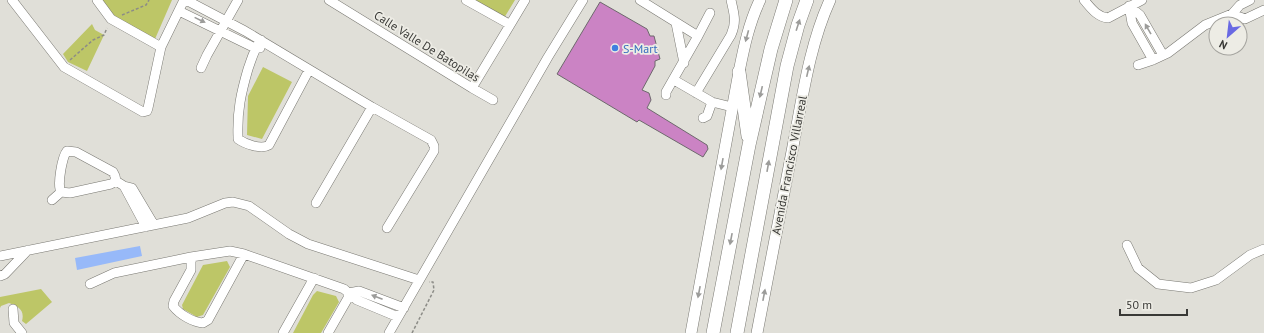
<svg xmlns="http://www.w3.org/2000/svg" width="1264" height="333" font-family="'PT Sans',sans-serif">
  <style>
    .green { fill: #bdc667 }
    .water { fill: #97b9f9 }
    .building { fill: #cb83c4; stroke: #6e696d }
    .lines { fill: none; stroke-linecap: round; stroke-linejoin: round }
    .minor-casing { stroke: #797872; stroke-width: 10 }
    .major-casing { stroke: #797872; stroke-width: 12 }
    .highway-casing { stroke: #797872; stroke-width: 14 }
    .path { stroke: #8c8c87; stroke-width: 1.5; stroke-dasharray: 3 2; stroke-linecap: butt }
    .minor { stroke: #fff; stroke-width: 9 }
    .major { stroke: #fff; stroke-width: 11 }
    .highway { stroke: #fff; stroke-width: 13 }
    .oneway { fill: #9c9c9a }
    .shop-dot { fill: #3f7fe0; stroke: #edece5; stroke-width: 1.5 }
    .labels { text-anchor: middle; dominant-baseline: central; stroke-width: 3.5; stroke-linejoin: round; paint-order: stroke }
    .street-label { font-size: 12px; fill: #393936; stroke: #edece5 }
    .shop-label { font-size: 12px; fill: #366cbe; stroke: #edece5; text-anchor: start }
  </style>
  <rect width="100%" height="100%" fill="#e0dfd8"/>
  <!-- green -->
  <path class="green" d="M101,0H172L155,39L108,12Z
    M473,0H515L504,18Z
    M92,24L95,30L104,35L87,71L68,62L63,54Z
    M263,67L292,82L262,139L247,135L248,96Z
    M227,261L230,267L203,315L197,317L183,309L182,305L203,265Z
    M41,289L52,302L26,324L22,321C25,310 18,306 9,303L1,306L0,308V297Z
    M317,291L336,296L339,302L321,333H293L313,295Z"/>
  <!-- water -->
  <path class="water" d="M140,246L142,256L77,270L75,258Z"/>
  <!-- building -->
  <path class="building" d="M600,2L647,29L650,36H654L660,59L655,61V66L642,90L649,93L651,100L647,108L707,145L708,149L703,157L639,120L637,122L557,74Z"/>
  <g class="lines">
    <defs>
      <path id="minor" d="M12,0L64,67L143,112L147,111L148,108L161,47L184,0
        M97,0L111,19L161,47
        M186,0L245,31L372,107L431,140L434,146V151L387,228
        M329,0L472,88L493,100
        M466,0L509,24
        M640,0L698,36L710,13
        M1084,0C1091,8 1097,17 1108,18L1142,0
        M1129,6L1140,15L1163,55
        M1129,6L1132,23L1153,60
        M179,11L255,48H260
        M1232,14L1245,19L1264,10
        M676,23L684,63
        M261,40C254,49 252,58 248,69C241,93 237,111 238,137V139C245,144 261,150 269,145L309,70
        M1138,65L1153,60L1168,53L1205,25L1232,14L1240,5L1250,0
        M201,68L207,55L238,0
        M674,80L712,102L732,107
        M472,88L525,0
        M696,93L731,35C737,21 734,14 731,0
        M666,95V92L698,36
        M703,118L707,116L712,102
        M67,151L76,152L113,172L115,176L116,181
        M116,181L124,186L132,188L154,225
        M124,186L146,227
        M61,192C57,185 62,157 67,151
        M52,200L61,192L70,193L111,184L116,181
        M316,203L372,107
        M1127,245L1138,268L1158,284L1191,288L1216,280L1250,255L1264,249
        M0,256L188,218L225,203L233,202L249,206L289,234L308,244L419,280
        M191,257V270L174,301L173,306C180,315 193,322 203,323L208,320L244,254
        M0,276L5,274L28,250
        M90,284L114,273L191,257L230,251L244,254L344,289L357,300L398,317
        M349,293L359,291L404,308
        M13,309L14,323L22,333
        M283,333L314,278
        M328,333L348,298L349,293
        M389,333L548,57L583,0"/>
      <path id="major" d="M691,333L739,72C744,47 749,23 760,0
        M757,333C769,269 782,205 794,141C803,94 810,44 830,0"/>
      <path id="highway" d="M739,72L748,136
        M713,333L749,145L771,49L786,0
        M737,333L787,66L798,25L807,0"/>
    </defs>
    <!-- minor casing -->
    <use href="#minor" class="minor-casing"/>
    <!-- major casing -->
    <use href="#major" class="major-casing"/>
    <!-- highway casing -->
    <use href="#highway" class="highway-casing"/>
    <!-- path -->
    <path class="path" d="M122,15L146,5L149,0
      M70,60L93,40L104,35L107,28
      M412,333L434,290L433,282H429"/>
    <!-- minor -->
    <use href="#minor" class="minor"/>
    <!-- major -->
    <use href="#major" class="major"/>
    <!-- highway -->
    <use href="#highway" class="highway"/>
  </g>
  <!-- one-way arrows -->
  <defs><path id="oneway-solid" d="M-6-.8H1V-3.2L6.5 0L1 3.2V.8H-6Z"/></defs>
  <g class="oneway">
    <use href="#oneway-solid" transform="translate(200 20) rotate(26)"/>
    <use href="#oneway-solid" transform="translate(798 25) rotate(-72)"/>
    <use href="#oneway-solid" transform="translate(1148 29) rotate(-120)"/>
    <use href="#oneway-solid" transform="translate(747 36) rotate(105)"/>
    <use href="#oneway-solid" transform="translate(808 71) rotate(-77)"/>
    <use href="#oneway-solid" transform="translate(761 92) rotate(103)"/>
    <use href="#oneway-solid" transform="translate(722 164) rotate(100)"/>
    <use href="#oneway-solid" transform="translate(768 166) rotate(-80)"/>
    <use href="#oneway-solid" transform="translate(731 239) rotate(101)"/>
    <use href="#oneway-solid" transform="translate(699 292) rotate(101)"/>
    <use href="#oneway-solid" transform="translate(764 295) rotate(-79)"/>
    <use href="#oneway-solid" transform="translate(377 297) rotate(-159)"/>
  </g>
  <!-- markers -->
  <circle class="shop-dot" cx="615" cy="48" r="4"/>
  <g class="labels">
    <!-- street labels -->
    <g class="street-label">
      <text transform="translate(427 46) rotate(32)">Calle Valle De Batopilas</text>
      <text transform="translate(789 165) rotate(-79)">Avenida Francisco Villarreal</text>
    </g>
    <!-- shop labels -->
    <g class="shop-label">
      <text x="623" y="48">S-Mart</text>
    </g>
  </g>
  <!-- north arrow -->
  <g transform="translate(1228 36) rotate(208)"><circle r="19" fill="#edece5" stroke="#a5a49f"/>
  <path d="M0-3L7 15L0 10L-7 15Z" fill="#6969e3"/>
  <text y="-6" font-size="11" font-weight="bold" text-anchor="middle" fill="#393936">N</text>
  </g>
  <!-- scale -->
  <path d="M1120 309v6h67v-6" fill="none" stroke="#393936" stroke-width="2"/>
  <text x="1126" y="309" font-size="12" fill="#393936" stroke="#edece5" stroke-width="3" paint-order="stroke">50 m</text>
</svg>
